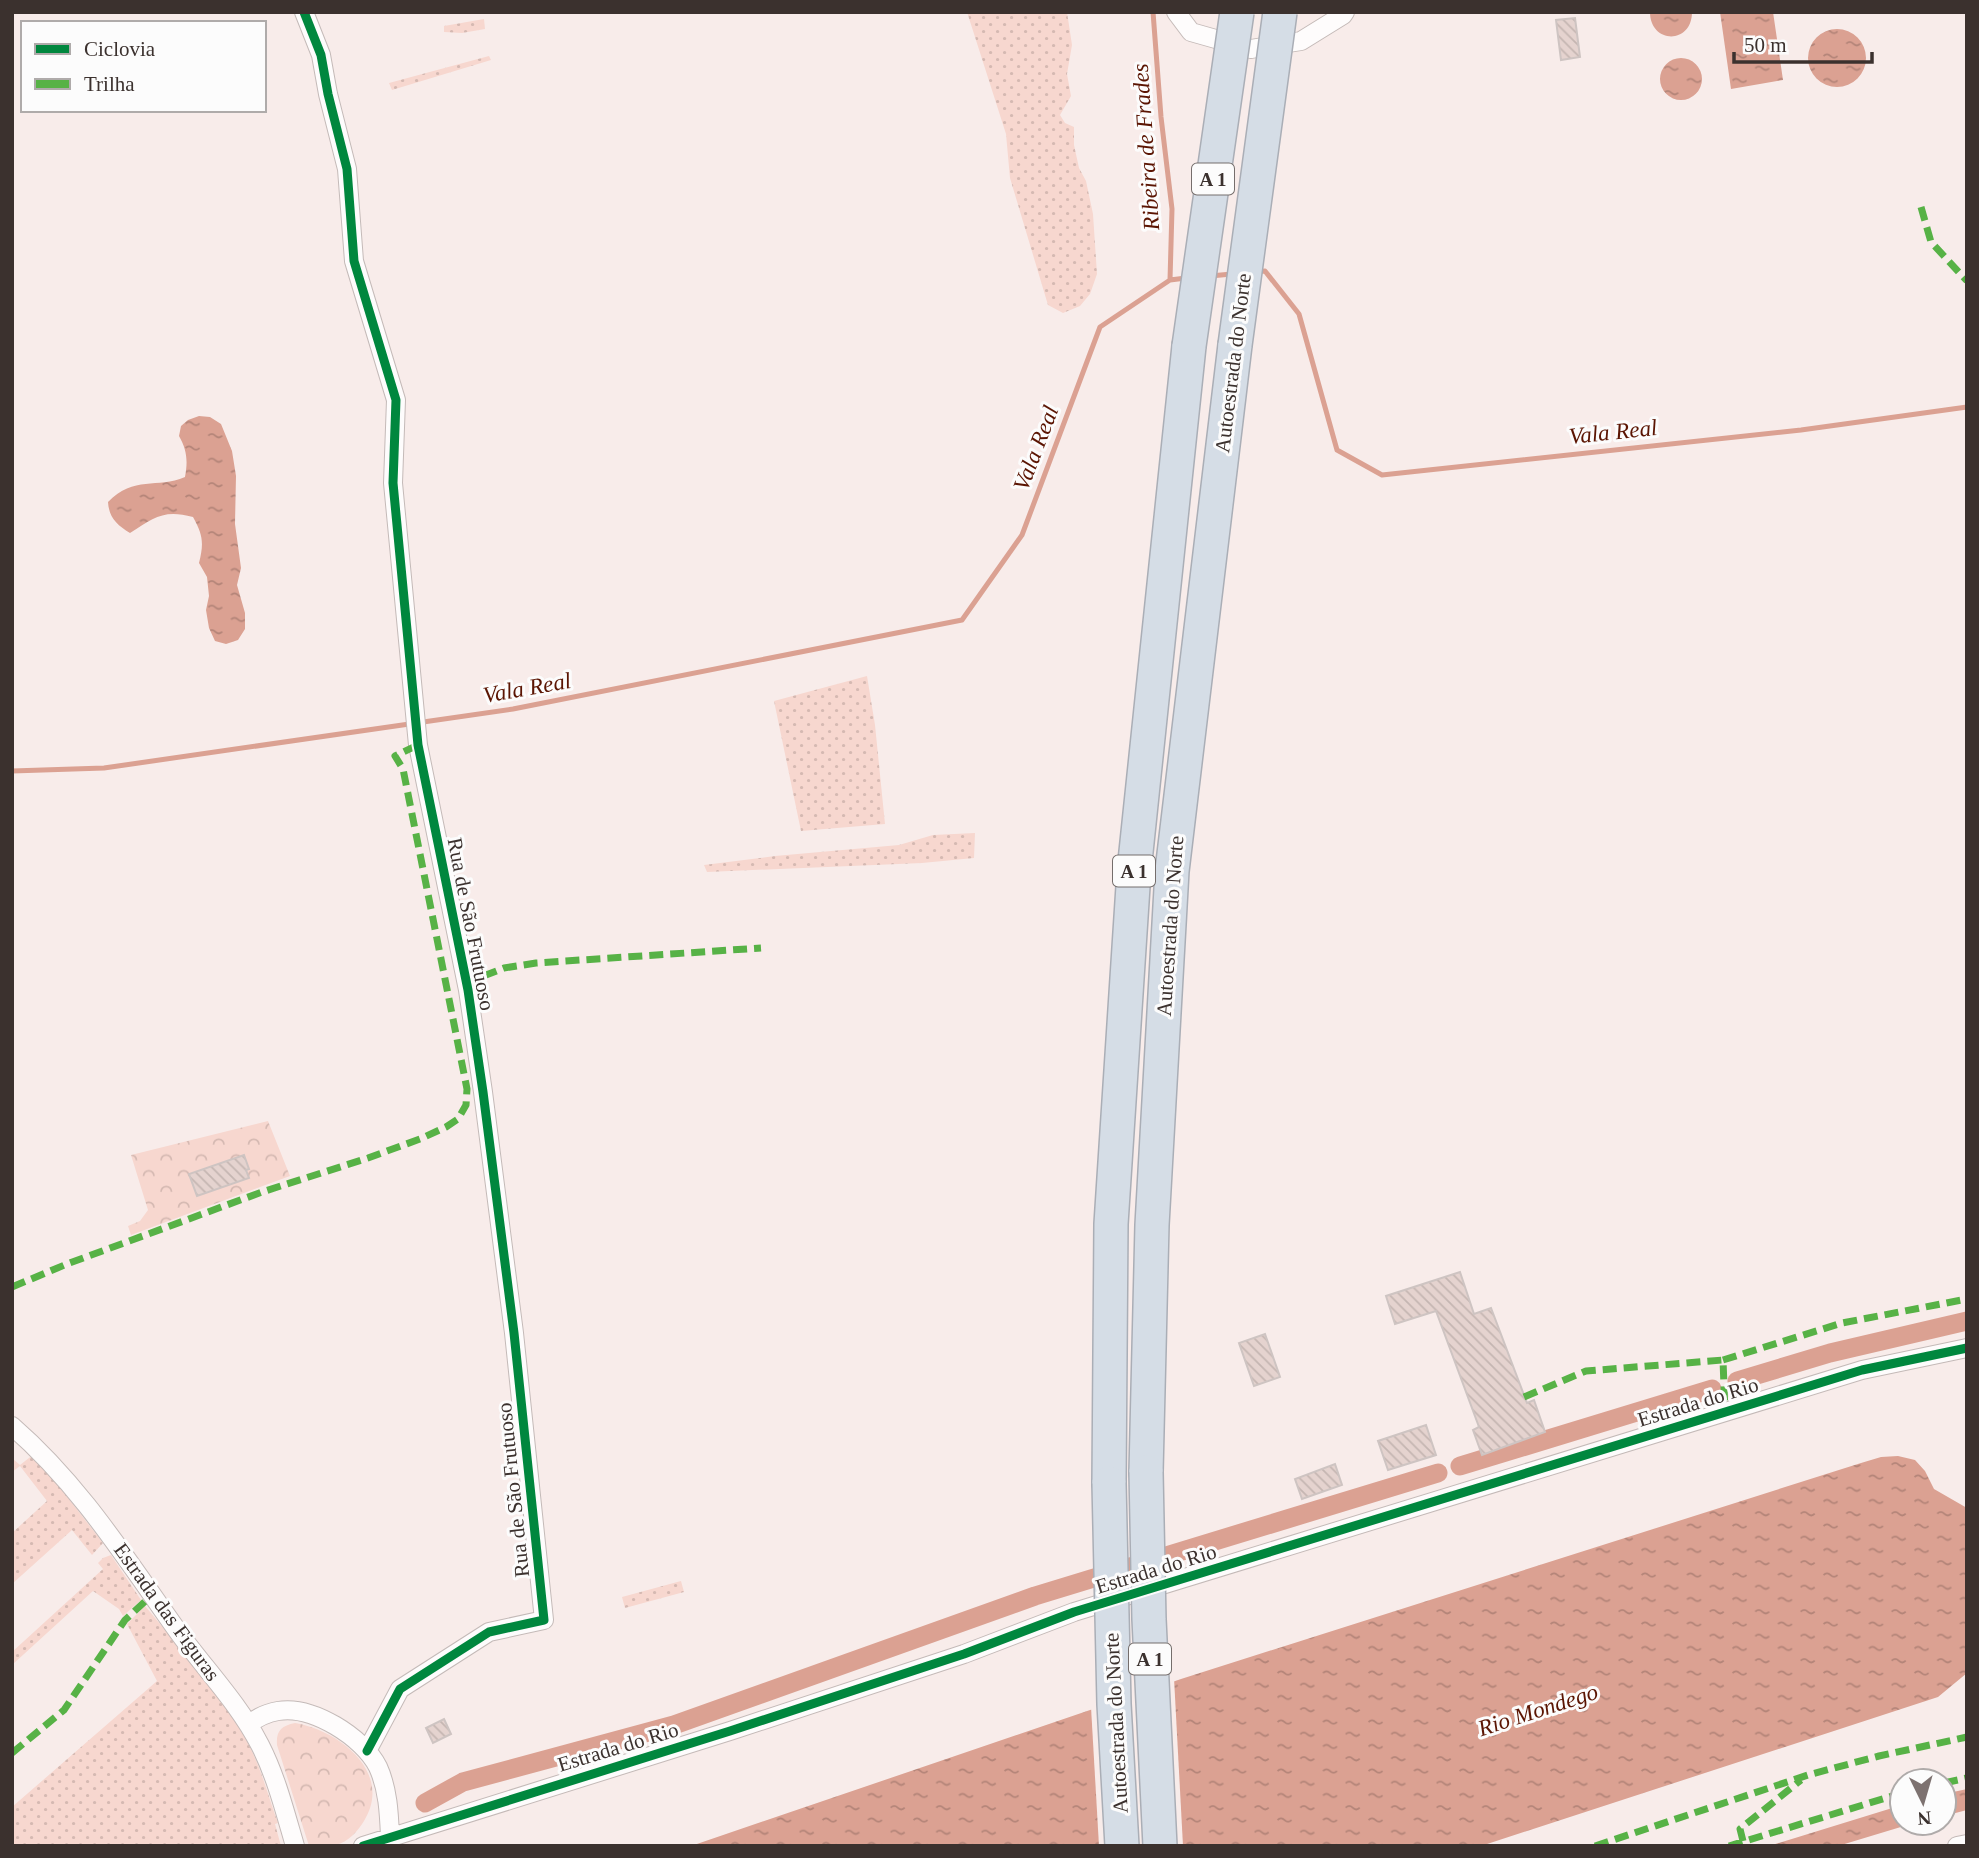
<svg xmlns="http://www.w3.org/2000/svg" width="1979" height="1858" font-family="'Times New Roman',serif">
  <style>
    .grass { fill: url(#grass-dots) }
    .forest { fill: url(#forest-crowns) }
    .water { fill: url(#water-ripples) }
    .pier { fill: #f8ecea }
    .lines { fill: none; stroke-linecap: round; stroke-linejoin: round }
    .stream { stroke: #dba192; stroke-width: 5 }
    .canal { stroke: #dba192; stroke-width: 19 }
    .building { fill: url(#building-back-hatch); stroke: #cec4c2; stroke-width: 2 }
    .minor-casing { stroke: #c4bab8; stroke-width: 20 }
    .motorway-casing { stroke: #aaaeb6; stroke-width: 36 }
    .minor { stroke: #fefcfc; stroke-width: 18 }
    .motorway { stroke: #d5dde6; stroke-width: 33 }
    .motorway-bridge-casing { stroke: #aaaeb6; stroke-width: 36; stroke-linecap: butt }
    .motorway-bridge { stroke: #d5dde6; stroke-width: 33 }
    .quiet { stroke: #57b246; stroke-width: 7; stroke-dasharray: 14 7; stroke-linecap: butt }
    .cycleway-casing { stroke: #fcfcfc; stroke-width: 13 }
    .cycleway { stroke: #00873e; stroke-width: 9 }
    .labels { text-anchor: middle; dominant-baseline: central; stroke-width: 6; stroke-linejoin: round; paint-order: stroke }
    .shield { fill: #fcfcfc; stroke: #756e6c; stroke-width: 2 }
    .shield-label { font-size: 19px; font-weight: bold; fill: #3b312e }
    .street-label { font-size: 21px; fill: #3b312e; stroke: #fcfcfc }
    .water-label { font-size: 23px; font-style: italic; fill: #5b1503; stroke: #fcfcfc }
  </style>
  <defs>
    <pattern id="grass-dots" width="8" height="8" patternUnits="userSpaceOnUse" patternTransform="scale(1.75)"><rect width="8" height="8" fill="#f7d7cf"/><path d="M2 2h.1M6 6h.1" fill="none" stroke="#d5b9b2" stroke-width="1.8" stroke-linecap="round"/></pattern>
    <pattern id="forest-crowns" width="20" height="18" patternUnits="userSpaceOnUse" patternTransform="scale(1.75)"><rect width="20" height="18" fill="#f7d7cf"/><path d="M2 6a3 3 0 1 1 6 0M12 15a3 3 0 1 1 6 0" fill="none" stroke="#d5b9b2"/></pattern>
    <pattern id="water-ripples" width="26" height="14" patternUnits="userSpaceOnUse" patternTransform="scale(1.75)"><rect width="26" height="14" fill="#dba192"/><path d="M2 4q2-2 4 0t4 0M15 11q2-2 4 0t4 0" fill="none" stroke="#b38478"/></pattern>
    <pattern id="building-back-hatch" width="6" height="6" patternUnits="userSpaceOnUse" patternTransform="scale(1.75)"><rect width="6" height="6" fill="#e5d3cf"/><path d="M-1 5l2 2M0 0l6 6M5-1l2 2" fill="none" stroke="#c5b6b2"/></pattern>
  </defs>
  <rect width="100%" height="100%" fill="#f8ecea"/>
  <!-- grass -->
  <path class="grass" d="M967,12H1067L1072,45L1067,74L1071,96L1060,115L1065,123L1074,127V145L1079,168L1086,181L1093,214L1097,274L1090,294L1080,306L1063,313L1048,305L1010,178L1006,134Z
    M484,19L485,29L462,33L444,32V26Z
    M489,56L491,60L392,90L389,83Z
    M867,676L875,725L885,824L801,831L774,701Z
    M975,833L974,858L922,863L707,872L704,865L775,856L899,845L933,835Z
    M34,1454L103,1543L92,1555L72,1530L12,1584V1533L47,1501L20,1466L12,1472V1458L20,1465Z
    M111,1555L141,1600L123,1616L119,1609L93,1591L12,1665V1652L103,1569L98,1563L103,1558Z
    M681,1581L684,1592L625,1608L622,1597Z
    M145,1606C181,1649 220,1692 247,1741C261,1767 268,1796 278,1823L275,1824L281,1846H12V1807L157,1681L127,1624Z"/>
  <!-- forest -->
  <path class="forest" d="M268,1121L290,1176L131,1235L128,1226L140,1221L148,1210L131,1155Z
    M295,1723C338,1730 394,1772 364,1821C358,1831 348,1842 336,1845C328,1848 317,1846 309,1846L277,1745C276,1731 281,1726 295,1723Z"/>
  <!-- water -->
  <path class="water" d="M1650,12H1692C1692,45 1650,44 1650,12Z
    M1720,12H1773L1783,80L1731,89Z
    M1808 58a29 29 0 1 1 58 0a29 29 0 1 1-58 0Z
    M1660 79a21 21 0 1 1 42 0a21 21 0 1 1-42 0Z
    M199,416L210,417L221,424L232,451L236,476L235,524L241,568L237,585L245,613V629L238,640L226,644L215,641L209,628L206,610L209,596L207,577L199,563C204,543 203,535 193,517C163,509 154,518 130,533C117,525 109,518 108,502C134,475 157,489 185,477C188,461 187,450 179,436L181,426L188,420Z
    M1898,1456L1915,1460L1925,1471L1934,1489L1967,1508V1673L1938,1697L1481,1846H691L1181,1679L1861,1463L1881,1457Z
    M1967,1789V1810L1944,1816V1794Z
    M1902,1805V1823H1914L1838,1846H1769Z"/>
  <!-- pier -->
  <path class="pier" d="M1174,1678L1183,1846H1099L1091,1707Z"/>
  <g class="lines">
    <!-- stream -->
    <path class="stream" d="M1153,12L1161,117L1172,209L1170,280
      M1255,272L1265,271L1299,314L1337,450L1382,475L1801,430L1967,407
      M1210,276L1232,274
      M12,771L104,768L513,709L962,620L1022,535L1100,327L1170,280L1186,278"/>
    <!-- canal -->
    <path class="canal" d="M1737,1381L1830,1353L1967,1321
      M1460,1466L1712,1389
      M425,1803L463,1782L674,1725L1035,1596L1438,1473"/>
  </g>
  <!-- building -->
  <path class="building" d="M1575,18L1580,57L1561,60L1556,20Z
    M244,1155L249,1169L246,1170L249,1178L197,1196L189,1174Z
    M1460,1272L1474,1314L1491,1308L1527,1403L1534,1400L1545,1432L1482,1455L1473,1430L1479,1427L1436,1311L1395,1324L1386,1296Z
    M1265,1334L1280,1377L1254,1386L1239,1343Z
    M1426,1425L1436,1455L1388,1470L1378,1441Z
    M1335,1464L1342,1485L1302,1499L1295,1479Z
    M444,1719L451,1734L433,1743L426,1728Z"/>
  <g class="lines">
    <defs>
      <path id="minor" d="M304,12L321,55L328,94L347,169L354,261L396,400L393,483L418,745L468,990L483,1092L514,1333L544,1620L489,1632L400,1689L367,1751
        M1176,12L1191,32L1251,49L1301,41L1343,15L1345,12
        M12,1426C81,1486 126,1559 179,1633C206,1670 239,1704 260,1745C276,1776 285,1812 295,1846
        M249,1724C258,1717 266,1713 278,1711C312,1705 363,1737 378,1767C388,1789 389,1813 390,1836
        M363,1846L730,1731L964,1654L1074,1612L1862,1370L1967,1348
        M1957,1846L1967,1844"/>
      <path id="motorway" d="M1146,1472L1152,1225L1172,871L1235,345
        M1109,1483L1111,1224L1134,871L1189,346"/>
    </defs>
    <!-- minor casing -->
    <use href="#minor" class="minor-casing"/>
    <!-- motorway casing -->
    <use href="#motorway" class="motorway-casing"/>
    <!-- minor -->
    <use href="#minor" class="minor"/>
    <!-- motorway -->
    <use href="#motorway" class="motorway"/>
    <defs>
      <path id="motorway-bridge" d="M1235,345L1280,12
        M1189,346L1237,12
        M1146,1472L1149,1619L1160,1846
        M1109,1483L1114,1704L1122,1846"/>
    </defs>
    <!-- motorway-bridge casing -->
    <use href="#motorway-bridge" class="motorway-bridge-casing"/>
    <!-- motorway-bridge -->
    <use href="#motorway-bridge" class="motorway-bridge"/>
    <!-- quiet -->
    <path class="quiet" d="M1921,207L1931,242L1967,281
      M468,990L481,977L504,968L536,963L761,948
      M12,1287L67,1264L262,1192L368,1158L420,1139L446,1127L458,1119L466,1105L467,1089L403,769L395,756L418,745
      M1723,1360L1842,1323L1967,1299
      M1524,1397L1586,1371L1723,1360L1725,1412
      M12,1753L64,1710L125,1620L152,1595
      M1944,1783L1967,1778
      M1743,1841L1740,1829L1801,1780
      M1595,1846L1808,1775L1879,1756L1967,1737
      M1729,1846L1902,1793"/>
    <defs>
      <path id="cycleway" d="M304,12L321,55L328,94L347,169L354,261L396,400L393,483L418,745L468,990L483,1092L514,1333L544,1620L489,1632L400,1689L367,1751
        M363,1846L730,1731L964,1654L1074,1612L1862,1370L1967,1348"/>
    </defs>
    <!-- cycleway casing -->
    <use href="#cycleway" class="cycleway-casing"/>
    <!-- cycleway -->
    <use href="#cycleway" class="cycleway"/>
  </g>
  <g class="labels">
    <!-- shield labels -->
    <g class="shield">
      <rect x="1192" y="163.5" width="42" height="31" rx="5"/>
      <rect x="1113" y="855.5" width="42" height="31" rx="5"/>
      <rect x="1129" y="1643.5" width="42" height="31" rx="5"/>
    </g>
    <g class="shield-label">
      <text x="1213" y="179">A 1</text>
      <text x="1134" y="871">A 1</text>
      <text x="1150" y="1659">A 1</text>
    </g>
    <!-- street labels -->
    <g class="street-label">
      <text transform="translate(1233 363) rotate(-83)">Autoestrada do Norte</text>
      <text transform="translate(471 924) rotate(79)">Rua de São Frutuoso</text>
      <text transform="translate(1170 926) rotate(-86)">Autoestrada do Norte</text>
      <text transform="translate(1698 1402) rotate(-17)">Estrada do Rio</text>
      <text transform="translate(513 1490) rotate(-96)">Rua de São Frutuoso</text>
      <text transform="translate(1156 1569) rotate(-17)">Estrada do Rio</text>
      <text transform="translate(167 1612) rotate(54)">Estrada das Figuras</text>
      <text transform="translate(1116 1723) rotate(-93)">Autoestrada do Norte</text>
      <text transform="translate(618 1747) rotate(-17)">Estrada do Rio</text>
    </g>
    <!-- water labels -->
    <g class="water-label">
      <text transform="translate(1146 147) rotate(-94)">Ribeira de Frades</text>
      <text transform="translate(1613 432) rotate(-6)">Vala Real</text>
      <text transform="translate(1036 448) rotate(-69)">Vala Real</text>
      <text transform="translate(527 688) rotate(-10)">Vala Real</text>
      <text transform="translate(1538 1710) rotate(-18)">Rio Mondego</text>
    </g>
  </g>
  <!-- border -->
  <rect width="1979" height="1858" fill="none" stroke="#3b312e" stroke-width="28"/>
  <!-- legend -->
  <rect x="21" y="21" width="245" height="91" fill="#fcfcfc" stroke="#afabaa" stroke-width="2"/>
  <rect x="35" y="44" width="35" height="10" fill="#00873e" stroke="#afabaa" stroke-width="2"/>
  <text x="84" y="56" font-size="21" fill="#3b312e">Ciclovia</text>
  <rect x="35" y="79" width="35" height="10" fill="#57b246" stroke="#afabaa" stroke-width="2"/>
  <text x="84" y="91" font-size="21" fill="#3b312e">Trilha</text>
  <!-- north arrow -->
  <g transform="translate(1923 1802) rotate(175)"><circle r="33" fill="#fcfcfc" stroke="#afabaa" stroke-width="2"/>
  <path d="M0-5L12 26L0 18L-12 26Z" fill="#7d7270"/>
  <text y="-10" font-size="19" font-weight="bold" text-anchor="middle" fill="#3b312e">N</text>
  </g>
  <!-- scale -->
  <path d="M1734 52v10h138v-10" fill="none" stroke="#3b312e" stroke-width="3.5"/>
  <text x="1744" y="52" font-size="21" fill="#3b312e" stroke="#fcfcfc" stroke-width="5" paint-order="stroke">50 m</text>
</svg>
